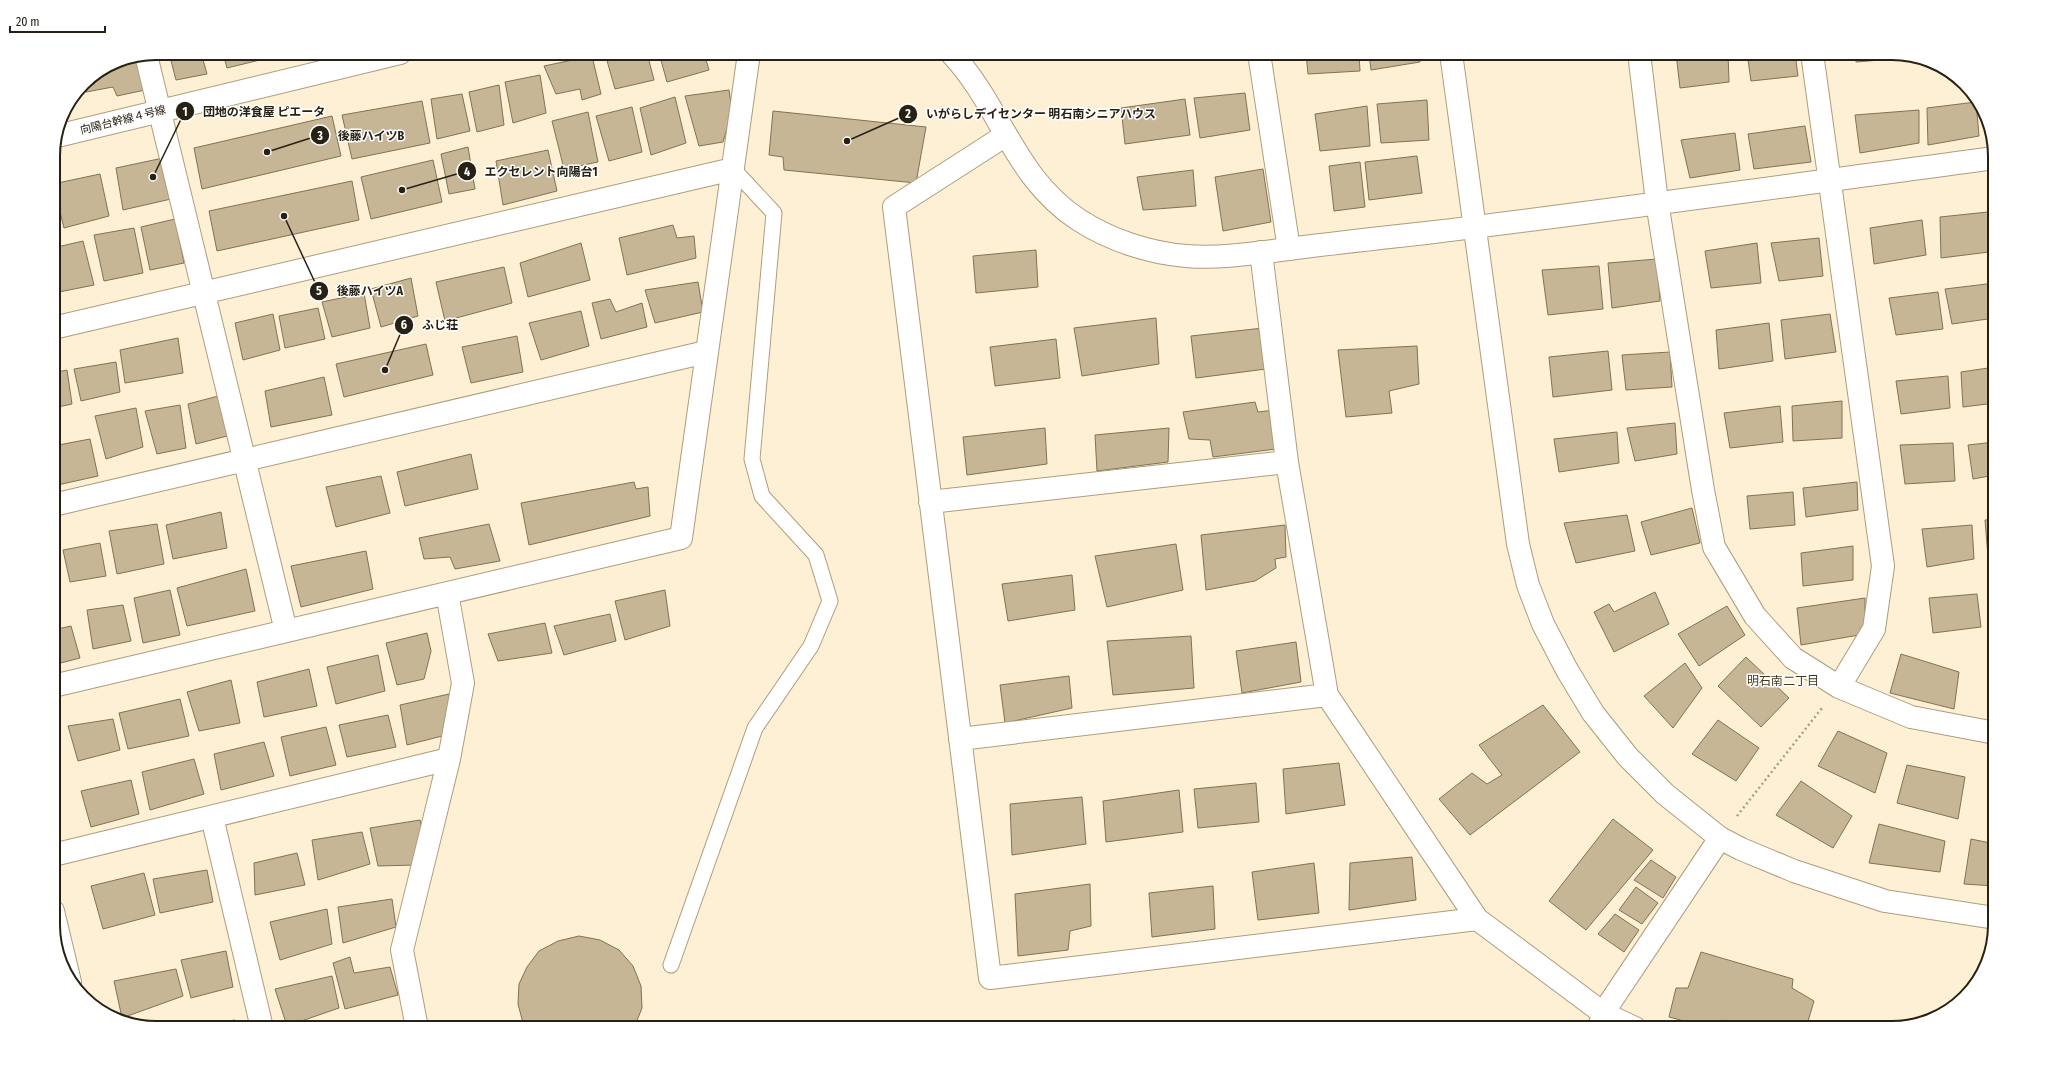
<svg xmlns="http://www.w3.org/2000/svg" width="2048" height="1081" font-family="'Fira Sans Condensed','Noto Sans JP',sans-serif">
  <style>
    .building { fill: #c7b696; stroke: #817253 }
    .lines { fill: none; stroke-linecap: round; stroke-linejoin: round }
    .lane-casing { stroke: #ae9d7d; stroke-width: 17 }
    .street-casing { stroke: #ae9d7d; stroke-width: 24 }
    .secondary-casing { stroke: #ae9d7d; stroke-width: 24 }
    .path { stroke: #a79d87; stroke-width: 2.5; stroke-dasharray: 2 3; stroke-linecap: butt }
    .lane { stroke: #fff; stroke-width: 15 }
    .street { stroke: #fff; stroke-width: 22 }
    .secondary { stroke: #fff; stroke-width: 22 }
    .labels { text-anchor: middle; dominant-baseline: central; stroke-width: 3; stroke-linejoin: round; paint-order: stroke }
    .street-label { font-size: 11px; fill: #272114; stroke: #fff }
    .neighbourhood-label { font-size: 12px; fill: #45371a; stroke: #fff }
    .rim { fill: none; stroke: #272114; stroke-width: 2 }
    .leader { fill: none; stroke: #272114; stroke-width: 1.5 }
    .callout-dot { fill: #272114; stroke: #fff; stroke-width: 1.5 }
    .mark-label { font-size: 12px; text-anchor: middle; font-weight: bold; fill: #fff }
    .callout-label { font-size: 12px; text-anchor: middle; font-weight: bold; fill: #272114; stroke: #fff; stroke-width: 3; stroke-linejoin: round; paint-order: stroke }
  </style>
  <rect width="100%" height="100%" fill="#fef0d5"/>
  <!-- building -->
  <path class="building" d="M169,53H214L202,56L207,74L176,80Z
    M223,53H259L260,60L227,68Z
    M622,53H647L654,80L615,89L606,57Z
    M659,53H704L709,70L667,82Z
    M1306,53H1359L1360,71L1308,74Z
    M1369,53H1419L1420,62L1371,70Z
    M1555,53H1580L1555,57Z
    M1676,53H1728L1729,82L1680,88Z
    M1747,53H1795L1798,76L1751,81Z
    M1855,53H1892L1906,56L1905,58L1856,62Z
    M592,56L601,94L582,100L580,89L556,94L544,66Z
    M137,57L145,90L117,96L113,87L86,92L84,83L117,61Z
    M540,75L546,113L513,123L505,82Z
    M499,85L504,125L477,132L469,92Z
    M729,90L732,111L723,142L699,146L685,96Z
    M1245,93L1250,130L1200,138L1194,98Z
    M462,94L470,131L437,139L431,99Z
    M75,95L76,104L66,107Z
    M675,97L686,143L651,155L640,108Z
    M1185,99L1190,135L1125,144L1121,108Z
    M1427,100L1429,140L1381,143L1377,104Z
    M422,101L430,143L352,159L342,115Z
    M1976,102L1979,136L1928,145L1927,108Z
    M1367,106L1370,146L1320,151L1315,114Z
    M632,107L642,152L609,161L596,116Z
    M1919,110V143L1860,153L1855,115Z
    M773,111L926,127L916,183L784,170L783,157L769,155Z
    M588,112L598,162L564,169L552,121Z
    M332,116L341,156L202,189L194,148Z
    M1805,126L1811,162L1754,169L1748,134Z
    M1735,133L1740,170L1690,178L1681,140Z
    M468,147L475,189L449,194L441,154Z
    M548,150L557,191L503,205L496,161Z
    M1417,156L1422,193L1369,200L1365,162Z
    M163,158L171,199L123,210L116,168Z
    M433,160L442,202L371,219L361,177Z
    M1360,162L1365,207L1334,211L1329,166Z
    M1263,169L1271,222L1223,231L1215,177Z
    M1193,170L1196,206L1143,210L1137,177Z
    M100,174L109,216L64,228L53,184Z
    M352,181L359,220L217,251L209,211Z
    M1988,212L1989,252L1941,258L1940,217Z
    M175,219L184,263L150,270L141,227Z
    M1922,220L1926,255L1874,264L1870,228Z
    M673,225L677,238L694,236L696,258L627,275L619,238Z
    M134,228L143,273L104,281L94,235Z
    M1819,238L1823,276L1779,281L1771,243Z
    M83,241L94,285L59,292L53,269V248Z
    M581,243L590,280L528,297L520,263Z
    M1757,243L1761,283L1711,288L1705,251Z
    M1036,250L1038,287L976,293L973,256Z
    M1657,259L1660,301L1612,308L1608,263Z
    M1599,266L1603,309L1548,315L1542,270Z
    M504,267L512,303L445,321L436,282Z
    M411,278L418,316L381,327L371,289Z
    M698,282L703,312L655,323L645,290Z
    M1995,283V318L1952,324L1945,289Z
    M1938,292L1943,329L1896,335L1889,298Z
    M364,293L370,328L332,337L322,302Z
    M610,299L616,312L642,303L647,327L601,339L592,303Z
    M318,308L325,339L285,348L279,316Z
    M581,311L589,346L541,360L529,323Z
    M273,314L280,350L243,360L235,323Z
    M1830,314L1836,352L1785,359L1781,320Z
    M1156,318L1159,364L1082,376L1074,328Z
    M1769,323L1773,361L1719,369L1716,330Z
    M1263,328L1266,369L1196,378L1191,336Z
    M517,336L523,372L471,383L462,347Z
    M178,338L183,373L125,383L120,350Z
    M1056,339L1060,378L995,386L990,347Z
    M426,344L433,375L344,397L336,364Z
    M1417,346L1419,384L1389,391L1392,413L1346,417L1338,350Z
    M1608,351L1612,390L1553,397L1549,357Z
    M1670,352L1672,387L1626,390L1622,355Z
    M116,362L120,392L81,401L74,369Z
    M1995,367V403L1963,407L1961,372Z
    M67,370L72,404L53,408V373Z
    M1948,376L1950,408L1901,414L1896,381Z
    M324,377L332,415L271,427L265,391Z
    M222,395L231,435L196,444L188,404Z
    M1842,401V438L1793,441L1792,406Z
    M1255,402L1258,412L1275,410L1276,449L1213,457L1210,440L1189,439L1183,412Z
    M180,405L186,448L157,454L145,411Z
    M1780,406L1783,442L1730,448L1724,413Z
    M136,408L143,447L106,459L95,416Z
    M1675,423L1677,454L1635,461L1627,428Z
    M1045,428L1047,464L967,475L963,437Z
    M1169,428L1168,462L1097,471L1095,435Z
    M1617,432L1619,463L1559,472L1554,439Z
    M90,439L98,476L53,486V446Z
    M1995,442V475L1973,479L1968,445Z
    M1953,443L1955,481L1905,484L1900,445Z
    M471,454L478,489L405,506L397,472Z
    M381,476L390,513L336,527L326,487Z
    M634,482L636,489L648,487L650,516L529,545L521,503Z
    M1857,482L1858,510L1806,517L1803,488Z
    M1793,492L1795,525L1750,529L1747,496Z
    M1692,508L1700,543L1651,555L1641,522Z
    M221,512L227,548L173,559L166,525Z
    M1627,515L1635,551L1576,563L1564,523Z
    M1995,519V556L1988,557L1985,520Z
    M157,524L164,564L117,574L109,531Z
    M489,524L500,561L455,569L450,557L424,559L419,538Z
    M1285,525L1286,557L1275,559L1276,568L1255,581L1206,590L1201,535Z
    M1972,525L1974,559L1927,567L1922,529Z
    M100,543L106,576L70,582L63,550Z
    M1176,544L1183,590L1107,607L1095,556Z
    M1853,546V580L1803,586L1801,553Z
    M366,551L373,589L301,607L291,566Z
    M246,569L255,611L187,626L177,588Z
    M1072,575L1075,610L1008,621L1002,584Z
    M170,590L180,635L143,643L134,598Z
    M665,590L670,626L625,640L615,601Z
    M1655,592L1669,624L1614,652L1594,612L1609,604L1614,612Z
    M1977,594L1981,627L1933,633L1929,598Z
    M1865,598V634L1801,645L1797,608Z
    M1989,602H1995V637H1993Z
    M123,605L131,641L93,649L87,610Z
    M1727,606L1745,635L1699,666L1678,634Z
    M610,614L616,641L564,655L554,626Z
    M545,623L552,653L498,661L488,634Z
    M71,626L80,658L53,665V630Z
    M427,633L431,651L424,679L397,685L386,643Z
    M1191,636L1194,688L1113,695L1107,641Z
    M1296,642L1301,682L1242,693L1236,651Z
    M1901,654L1959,672L1954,709L1890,693Z
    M378,655L385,691L336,704L327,667Z
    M1746,657L1789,698L1761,727L1718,686Z
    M1685,663L1702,688L1673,728L1644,696Z
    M309,669L317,706L264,717L257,682Z
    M1069,676L1072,708L1005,723L1000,685Z
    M231,680L240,723L199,731L187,692Z
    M449,694L451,713L446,735L407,745L400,705Z
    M180,699L189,736L128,749L119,713Z
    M1543,705L1580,752L1470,835L1439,799L1472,773L1487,784L1502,775L1479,745Z
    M388,715L396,747L347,757L339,725Z
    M113,719L120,750L78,761L68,726Z
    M1718,720L1759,748L1736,781L1692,754Z
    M326,727L336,765L290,776L281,737Z
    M1838,731L1887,753L1875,793L1818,766Z
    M264,742L274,776L221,790L214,754Z
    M194,759L204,794L150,810L142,772Z
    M1339,763L1345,805L1286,814L1283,769Z
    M1907,765L1965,777L1958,819L1897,803Z
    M131,780L139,814L91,827L81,791Z
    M1801,781L1852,816L1833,848L1776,815Z
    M1256,783L1259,822L1198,828L1194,789Z
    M1179,790L1183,832L1106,842L1103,801Z
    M1082,797L1086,844L1012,855L1010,804Z
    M1613,819L1653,850L1586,930L1549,901Z
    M420,820L424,837L416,865L378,866L370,828Z
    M1879,824L1945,841L1940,872L1869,863Z
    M362,832L370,864L318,880L312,840Z
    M1971,839L1995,844V886L1964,884Z
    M297,853L305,885L255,895L254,863Z
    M1412,857L1416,900L1349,910L1350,863Z
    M1651,860L1676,877L1663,898L1634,880Z
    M1314,863L1319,913L1258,920L1252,872Z
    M207,870L213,902L160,913L153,879Z
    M144,873L155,915L103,929L91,886Z
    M1090,884L1091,926L1070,931L1068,950L1018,956L1015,894Z
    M1213,886L1215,929L1152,937L1149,893Z
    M1636,887L1658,903L1642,924L1619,910Z
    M392,899L396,927L343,943L338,907Z
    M327,909L332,944L280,960L270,922Z
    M1615,914L1639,930L1624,952L1598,934Z
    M579,936L600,940L619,950L633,966L641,986L642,1008L634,1028H526L523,1023L518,1004L519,984L527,967L539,951L558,941Z
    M226,951L233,987L191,998L181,960Z
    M1701,952L1793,979L1792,988L1814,1001L1806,1028H1745L1725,1020L1723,1028H1711L1669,1017L1676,988H1688Z
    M350,957L354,973L390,967L398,995L345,1009L333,963Z
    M176,969L183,996L122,1018L114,981Z
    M332,976L339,1008L287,1026L275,989Z
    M235,1020L237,1028H197L196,1025Z"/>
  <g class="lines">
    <defs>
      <path id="lane" d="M671,965L755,728L811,646L830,601L816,555L762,496L752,459L774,213L733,169"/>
      <path id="street" d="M1259,53L1289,249
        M1639,53L1657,202L1703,490L1714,547L1755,616L1793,658L1839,687L1911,717L1995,733
        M1812,53L1883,566L1874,629L1839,687
        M146,55L286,631
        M1006,135L894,207L990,978L1477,919
        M1261,252L1287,462L1327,695L1477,919L1603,1013L1635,1028
        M53,328L733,169
        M930,502L1287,462
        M53,505L706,352
        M53,686L681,538L749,53
        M960,739L1327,695
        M212,817L262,1028
        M53,855L449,759
        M1599,1027L1603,1013L1720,838
        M417,1028L402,950L449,759L463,683L447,593"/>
      <path id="secondary" d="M951,53C1001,106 1014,178 1079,220C1110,240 1149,253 1186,256C1220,259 1256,253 1289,249C1335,243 1380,238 1426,233C1616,210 1805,183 1995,158
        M1451,53L1518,544L1528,585L1543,624L1567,670L1593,713L1628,757L1665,794L1720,838L1741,849L1794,871L1885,901L1995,918
        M57,136L400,53
        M53,911L70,982"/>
    </defs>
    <!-- lane casing -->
    <use href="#lane" class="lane-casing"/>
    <!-- street casing -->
    <use href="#street" class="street-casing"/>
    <!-- secondary casing -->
    <use href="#secondary" class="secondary-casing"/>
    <!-- path -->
    <path class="path" d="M1737,816L1822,708"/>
    <!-- lane -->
    <use href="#lane" class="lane"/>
    <!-- street -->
    <use href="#street" class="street"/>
    <!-- secondary -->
    <use href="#secondary" class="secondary"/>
  </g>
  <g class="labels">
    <!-- street labels -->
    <g class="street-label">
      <text transform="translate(123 120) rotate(-14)">向陽台幹線４号線</text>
    </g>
    <!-- neighbourhood labels -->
    <g class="neighbourhood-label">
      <text x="1783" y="681">明石南二丁目</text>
    </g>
  </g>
  <!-- crop -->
  <path d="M0 0H2048V1081H0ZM156 60H1892A96 96 0 0 1 1988 156V925A96 96 0 0 1 1892 1021H156A96 96 0 0 1 60 925V156A96 96 0 0 1 156 60Z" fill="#fff" fill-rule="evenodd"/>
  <path class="rim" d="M156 60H1892A96 96 0 0 1 1988 156V925A96 96 0 0 1 1892 1021H156A96 96 0 0 1 60 925V156A96 96 0 0 1 156 60Z"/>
  <!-- callouts -->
  <path class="leader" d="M153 177L185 111M847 141L908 114M267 152L320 135M402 190L467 171M284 216L319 291M385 370L404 325"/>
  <g class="callout-dot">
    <circle cx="153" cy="177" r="4"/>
    <circle cx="847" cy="141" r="4"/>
    <circle cx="267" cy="152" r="4"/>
    <circle cx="402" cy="190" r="4"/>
    <circle cx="284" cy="216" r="4"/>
    <circle cx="385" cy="370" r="4"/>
    <circle cx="185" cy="111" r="10"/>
    <circle cx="908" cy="114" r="10"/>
    <circle cx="320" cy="135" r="10"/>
    <circle cx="467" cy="171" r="10"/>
    <circle cx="319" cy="291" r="10"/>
    <circle cx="404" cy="325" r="10"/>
  </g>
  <g class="mark-label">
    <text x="185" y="116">1</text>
    <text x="908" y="118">2</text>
    <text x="320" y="140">3</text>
    <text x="467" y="176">4</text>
    <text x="319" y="295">5</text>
    <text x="404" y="329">6</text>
  </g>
  <g class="callout-label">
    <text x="264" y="116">団地の洋食屋 ピエータ</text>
    <text x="1041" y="118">いがらしデイセンター 明石南シニアハウス</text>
    <text x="371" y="140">後藤ハイツB</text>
    <text x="541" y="176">エクセレント向陽台1</text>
    <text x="370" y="295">後藤ハイツA</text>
    <text x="440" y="329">ふじ荘</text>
  </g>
  <!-- scale -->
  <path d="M10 26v6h95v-6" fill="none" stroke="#272114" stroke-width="2"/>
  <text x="16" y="26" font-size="12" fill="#272114" stroke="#ffffff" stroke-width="3" paint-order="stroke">20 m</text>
</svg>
